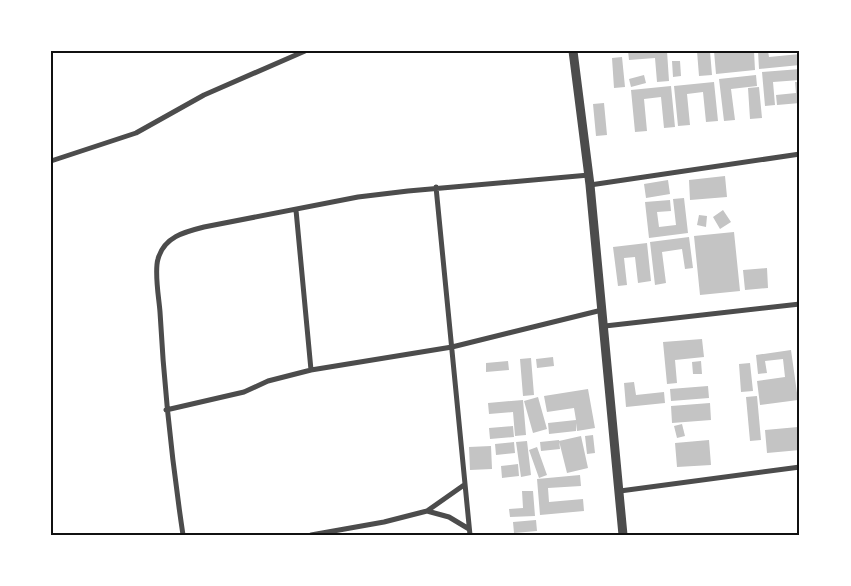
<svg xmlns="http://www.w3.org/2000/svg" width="851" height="586" font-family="Karla,sans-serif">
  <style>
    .building { fill: #c4c4c4 }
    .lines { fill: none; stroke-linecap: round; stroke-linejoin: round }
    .minor { stroke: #4c4c4c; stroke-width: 5 }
    .tertiary { stroke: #4c4c4c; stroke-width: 9 }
    .neatline { fill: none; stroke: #111; stroke-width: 2 }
  </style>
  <rect width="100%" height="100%" fill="#fff"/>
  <!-- building -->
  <path class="building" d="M628,51H667L669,81L657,82L655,58L629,60Z
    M697,51H710L712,75L699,76Z
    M714,51H754L755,70L716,74Z
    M758,51H768L769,57L800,54V65L759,69Z
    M622,57L625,87L614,88L612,58Z
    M672,61H680L681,76L673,77Z
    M800,69V80L773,82L775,105L765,106L762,72Z
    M644,75L646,83L631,87L629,79Z
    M756,75L757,86L731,89L735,120L724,121L719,79Z
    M714,82L718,121L706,122L703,92L687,94L690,125L678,126L674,86Z
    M795,82H800V103L777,105L776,95L796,93Z
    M671,86L675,127L664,128L661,97L644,99L647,131L635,132L631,90Z
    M759,87L762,118L750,119L748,88Z
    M604,103L607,135L596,136L593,104Z
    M725,176L727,197L690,200L689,180Z
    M668,180L670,194L646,198L644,184Z
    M684,198L688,233L649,238L645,202L670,200L671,211L657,212L659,227L676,225L673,199Z
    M723,210L731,222L720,229L713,217Z
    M699,215L707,216L706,227L697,225Z
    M734,232L740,291L700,295L694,236Z
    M689,237L693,268L685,269L682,249L662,252L666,283L655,285L650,242Z
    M647,243L651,281L638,283L635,257L624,258L627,285L618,286L613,247Z
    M767,268L768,288L745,290L743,270Z
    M702,339L704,357L675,360L677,383L667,384L663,342Z
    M791,350L798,400L760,405L757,381L785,377L783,359L765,361L767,373L758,374L756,355Z
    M553,357L554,366L537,368L536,359Z
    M531,358L534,395L523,396L520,359Z
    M508,361L509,370L486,372V363Z
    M701,361L702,374H693L692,362Z
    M750,363L753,391L741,392L739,364Z
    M634,382L636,395L664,392L665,403L626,407L624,383Z
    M708,386L709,398L671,401L670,389Z
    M588,389L595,428L577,431L576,423V431L549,434L548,423L576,420L574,408L547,412L544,396Z
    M757,396L761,440L750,441L746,397Z
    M538,397L547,429L533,433L524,401Z
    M523,400L526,435L515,436L513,412L489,414L488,403Z
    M710,403L711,420L672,423L671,406Z
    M682,424L685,436L677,438L674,426Z
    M513,426L514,437L490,439L489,428Z
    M798,427L800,450L767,453L765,430Z
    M593,435L595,453L587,454L585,436Z
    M581,436L588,468L567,473L559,441Z
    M559,440L560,449L541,451L540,442Z
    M709,440L711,465L677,467L675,443Z
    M527,441L531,475L521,477L516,442Z
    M514,442L515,453L496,455L495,444Z
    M491,446L492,469L470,470L469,447Z
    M537,447L547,475L539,478L529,450Z
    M518,464L519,476L502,478L501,466Z
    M580,475L581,486L548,488L549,502L583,499L584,511L540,515L537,479Z
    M522,491H533L535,516L510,517L509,509L523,508Z
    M536,520L537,531L514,533L513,522Z"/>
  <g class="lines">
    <!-- minor -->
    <path class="minor" d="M51,161L136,133L204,95L305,51
      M590,185L800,154
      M436,187L470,535
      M296,210L311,370
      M605,326L800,304
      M166,410L244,392L268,381L311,370L452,347L602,310
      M620,491L800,467
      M427,511L449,517L469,529
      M183,535C172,461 164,387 160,312C159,298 154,272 158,259C164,237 184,232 204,227L358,197L408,191L589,175
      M311,535L384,522L427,511L464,485"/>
    <!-- tertiary -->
    <path class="tertiary" d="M573,51L590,185L623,535"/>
  </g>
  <!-- border -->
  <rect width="851" height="586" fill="none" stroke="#ffffff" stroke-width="105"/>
  <rect x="52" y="52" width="746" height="482" class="neatline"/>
</svg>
